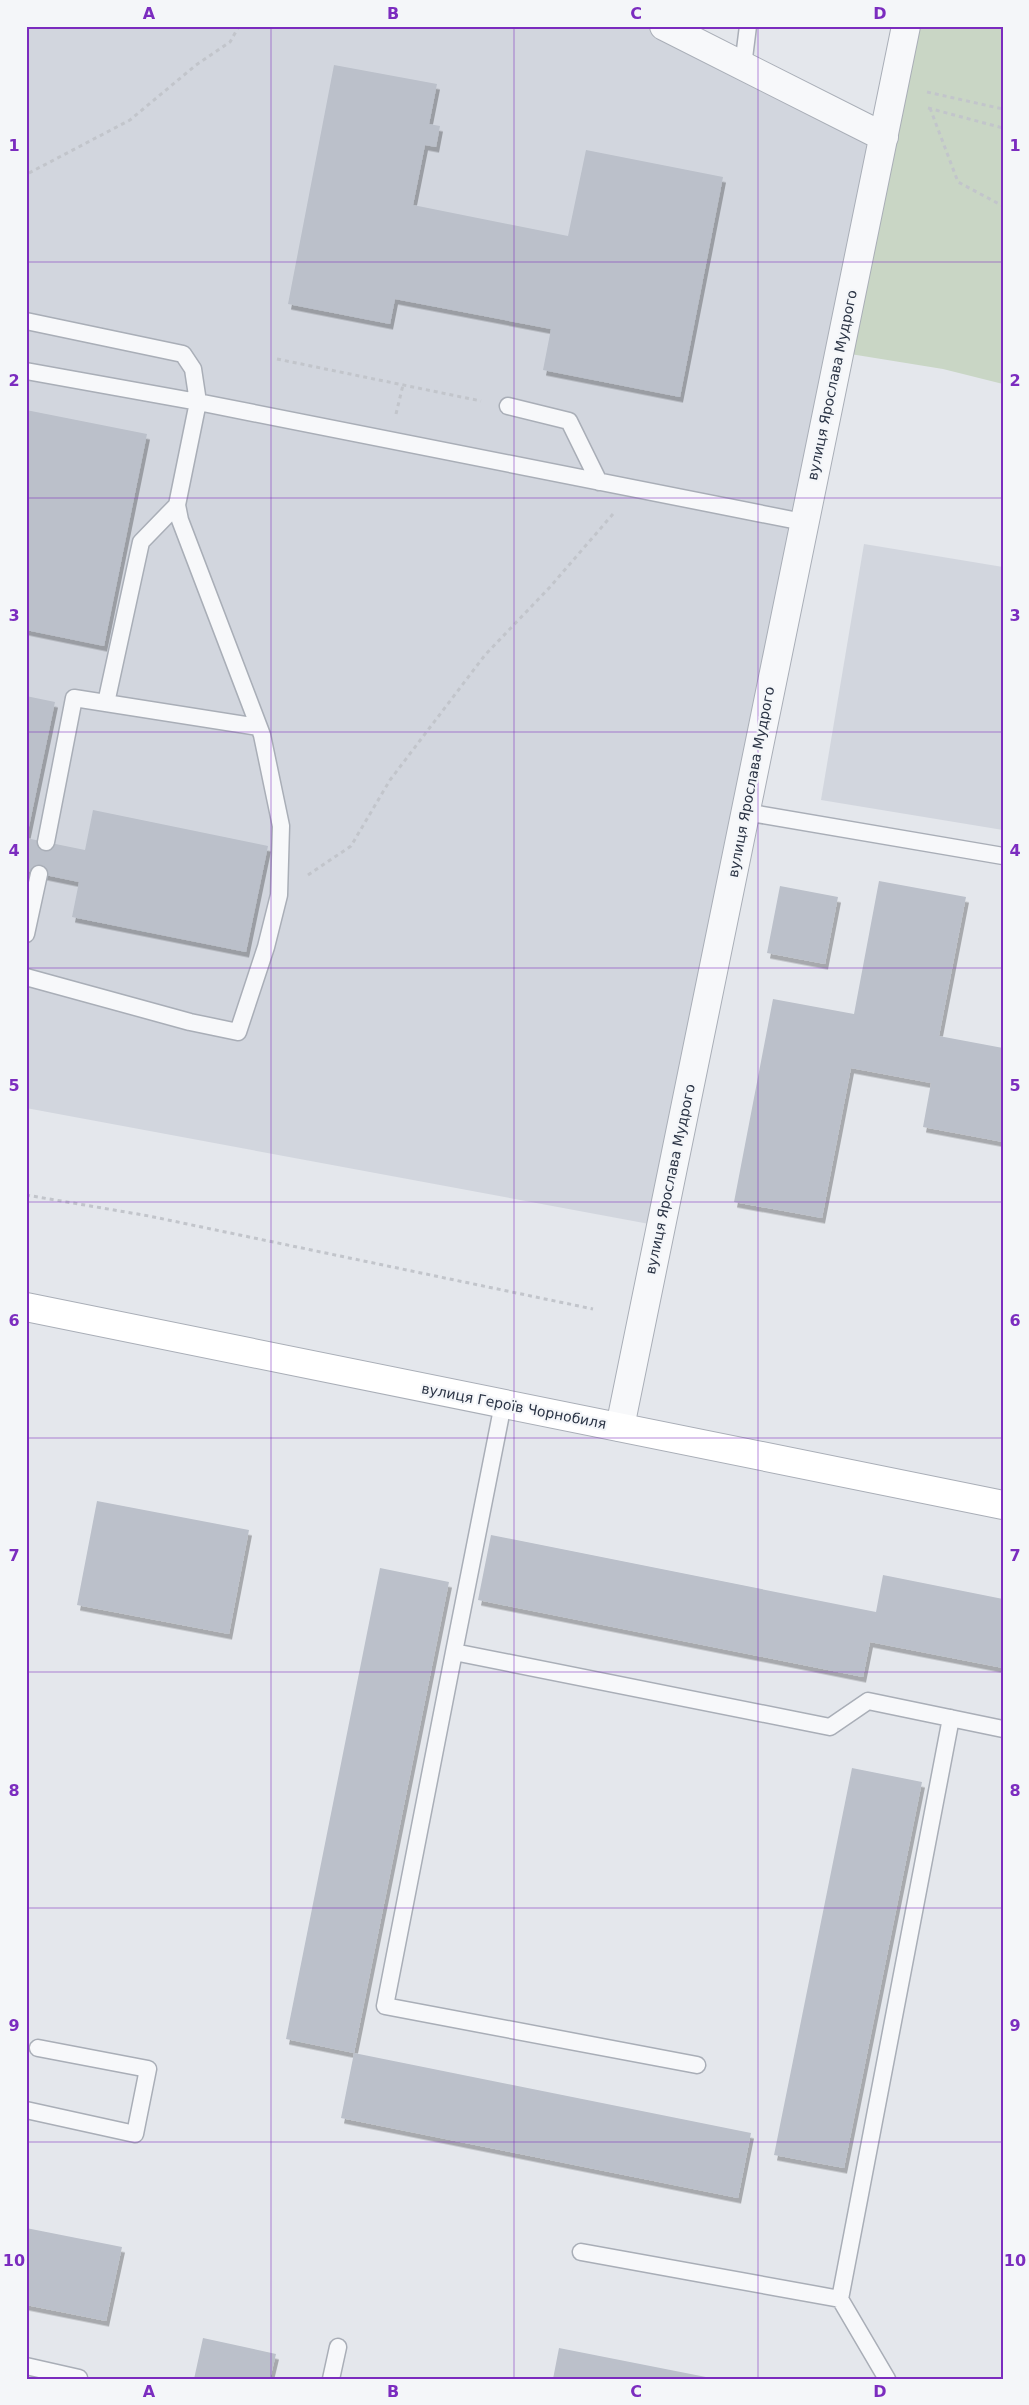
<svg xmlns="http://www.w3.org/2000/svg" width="1029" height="2405" font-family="'DejaVu Sans',sans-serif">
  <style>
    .built { fill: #d2d6de }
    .green { fill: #c9d6c5 }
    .building { fill: #bbc0ca; filter: url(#shadow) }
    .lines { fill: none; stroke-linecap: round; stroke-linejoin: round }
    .lane-casing { stroke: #a9aeb7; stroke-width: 19 }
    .street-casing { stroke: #a9aeb7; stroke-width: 30 }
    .secondary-casing { stroke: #a9aeb7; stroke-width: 30 }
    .path { stroke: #c2c5cb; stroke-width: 3; stroke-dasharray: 4 4; stroke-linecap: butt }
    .lane { stroke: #f7f8fa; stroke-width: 16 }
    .street { stroke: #f7f8fa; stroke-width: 28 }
    .secondary { stroke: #fff; stroke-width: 28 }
    .grid { fill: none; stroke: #7b2cbf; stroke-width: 1; stroke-opacity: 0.55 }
    .labels { text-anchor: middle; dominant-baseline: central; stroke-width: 4.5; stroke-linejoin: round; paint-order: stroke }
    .street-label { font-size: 14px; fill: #2b3445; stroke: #f4f6f9 }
    .neatline { fill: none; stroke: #7b2cbf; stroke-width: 2 }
    .grid-label { font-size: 16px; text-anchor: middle; font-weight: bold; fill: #7b2cbf }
  </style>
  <defs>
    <filter id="shadow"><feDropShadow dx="3" dy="5.5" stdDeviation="0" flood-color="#0004"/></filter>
  </defs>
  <rect width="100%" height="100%" fill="#e4e7ec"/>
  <!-- built -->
  <path class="built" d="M26,26H664L882,135L660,1226L26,1108Z
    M864,544L1003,567V830L821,800Z"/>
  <!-- green -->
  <path class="green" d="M903,26H1003V384L943,369L838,352Z"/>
  <!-- building -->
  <path class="building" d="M334,65L437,84L429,124L440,126L436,147L425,145L413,205L568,236L586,150L723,177L680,397L543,370L551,329L395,299L390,324L288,304Z
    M26,410L147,434L104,646L26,630Z
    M26,696L55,702L27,836H26Z
    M93,810L268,846L246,952L72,917L79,882L26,871V838L85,850Z
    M879,881L966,897L939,1036L1003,1048V1142L923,1127L931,1083L851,1068L822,1218L734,1202L773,999L854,1014Z
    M780,886L838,897L825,964L767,953Z
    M97,1501L249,1530L229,1634L77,1605Z
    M491,1535L876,1612L883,1575L1003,1599V1668L870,1642L863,1677L478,1600Z
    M380,1568L449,1582L354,2053L286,2039Z
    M852,1768L922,1782L844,2168L774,2155Z
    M354,2053L751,2133L738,2198L341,2118Z
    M26,2228L122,2247L106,2321L26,2305Z
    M203,2338L276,2354L270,2379H194Z
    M559,2348L711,2378V2379H553Z"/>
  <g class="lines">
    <defs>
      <path id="lane" d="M743,66L748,26
        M26,321L183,354L193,369L198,402L26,371
        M508,406L569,421L599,482
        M106,703L141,542L177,505
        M745,812L1003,856
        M46,842L74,698L259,727
        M26,934L39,874
        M26,977L190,1022L238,1032L266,947L279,895L281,826L262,735L180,520L177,505L198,402L803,522
        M454,1652L503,1404
        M697,2065L385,2006L454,1652L830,1727L868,1701L1003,1729
        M26,2110L135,2134L148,2069L38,2048
        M581,2252L840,2299
        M26,2366L79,2378
        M331,2379L338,2347
        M887,2379L840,2299L951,1718"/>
      <path id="street" d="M664,26L884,137
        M620,1427L906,26"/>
      <path id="secondary" d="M26,1307L1003,1505"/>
    </defs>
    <!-- lane casing -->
    <use href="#lane" class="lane-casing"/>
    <!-- street casing -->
    <use href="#street" class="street-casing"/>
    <!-- secondary casing -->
    <use href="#secondary" class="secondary-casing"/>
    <!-- path -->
    <path class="path" d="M927,92L1003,109
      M928,108L1003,128
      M930,108L958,182L1003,206
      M29,173L130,120L196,65L230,42L239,26
      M277,359L481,401
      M396,414L403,385
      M308,875L351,846L390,780L485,655L550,587L613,514
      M26,1195L149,1216L593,1309"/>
    <!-- lane -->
    <use href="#lane" class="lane"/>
    <!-- street -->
    <use href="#street" class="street"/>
    <!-- secondary -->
    <use href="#secondary" class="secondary"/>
  </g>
  <!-- grid -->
  <path class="grid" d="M271,26V2379M514,26V2379M758,26V2379M26,262H1003M26,498H1003M26,732H1003M26,968H1003M26,1202H1003M26,1438H1003M26,1672H1003M26,1908H1003M26,2142H1003"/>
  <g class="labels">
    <!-- street labels -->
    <g class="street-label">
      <text transform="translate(832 385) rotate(-78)">вулиця Ярослава Мудрого</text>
      <text transform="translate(751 782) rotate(-79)">вулиця Ярослава Мудрого</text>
      <text transform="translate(670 1179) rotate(-78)">вулиця Ярослава Мудрого</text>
      <text transform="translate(514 1406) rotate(11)">вулиця Героїв Чорнобиля</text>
    </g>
  </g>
  <!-- border -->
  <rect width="1029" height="2405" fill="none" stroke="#f4f6f9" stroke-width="55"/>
  <rect x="28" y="28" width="974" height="2350" class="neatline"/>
  <g class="grid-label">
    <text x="149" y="19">A</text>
    <text x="393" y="19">B</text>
    <text x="636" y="19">C</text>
    <text x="880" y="19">D</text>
    <text x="14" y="151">1</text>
    <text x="1015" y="151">1</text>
    <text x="14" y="386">2</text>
    <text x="1015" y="386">2</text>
    <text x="14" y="621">3</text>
    <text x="1015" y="621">3</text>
    <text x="14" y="856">4</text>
    <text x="1015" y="856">4</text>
    <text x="14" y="1091">5</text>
    <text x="1015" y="1091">5</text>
    <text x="14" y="1326">6</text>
    <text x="1015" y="1326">6</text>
    <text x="14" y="1561">7</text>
    <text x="1015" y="1561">7</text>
    <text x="14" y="1796">8</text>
    <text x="1015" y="1796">8</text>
    <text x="14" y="2031">9</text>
    <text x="1015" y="2031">9</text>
    <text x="14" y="2266">10</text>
    <text x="1015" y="2266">10</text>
    <text x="149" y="2397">A</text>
    <text x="393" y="2397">B</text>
    <text x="636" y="2397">C</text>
    <text x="880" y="2397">D</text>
  </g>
</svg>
